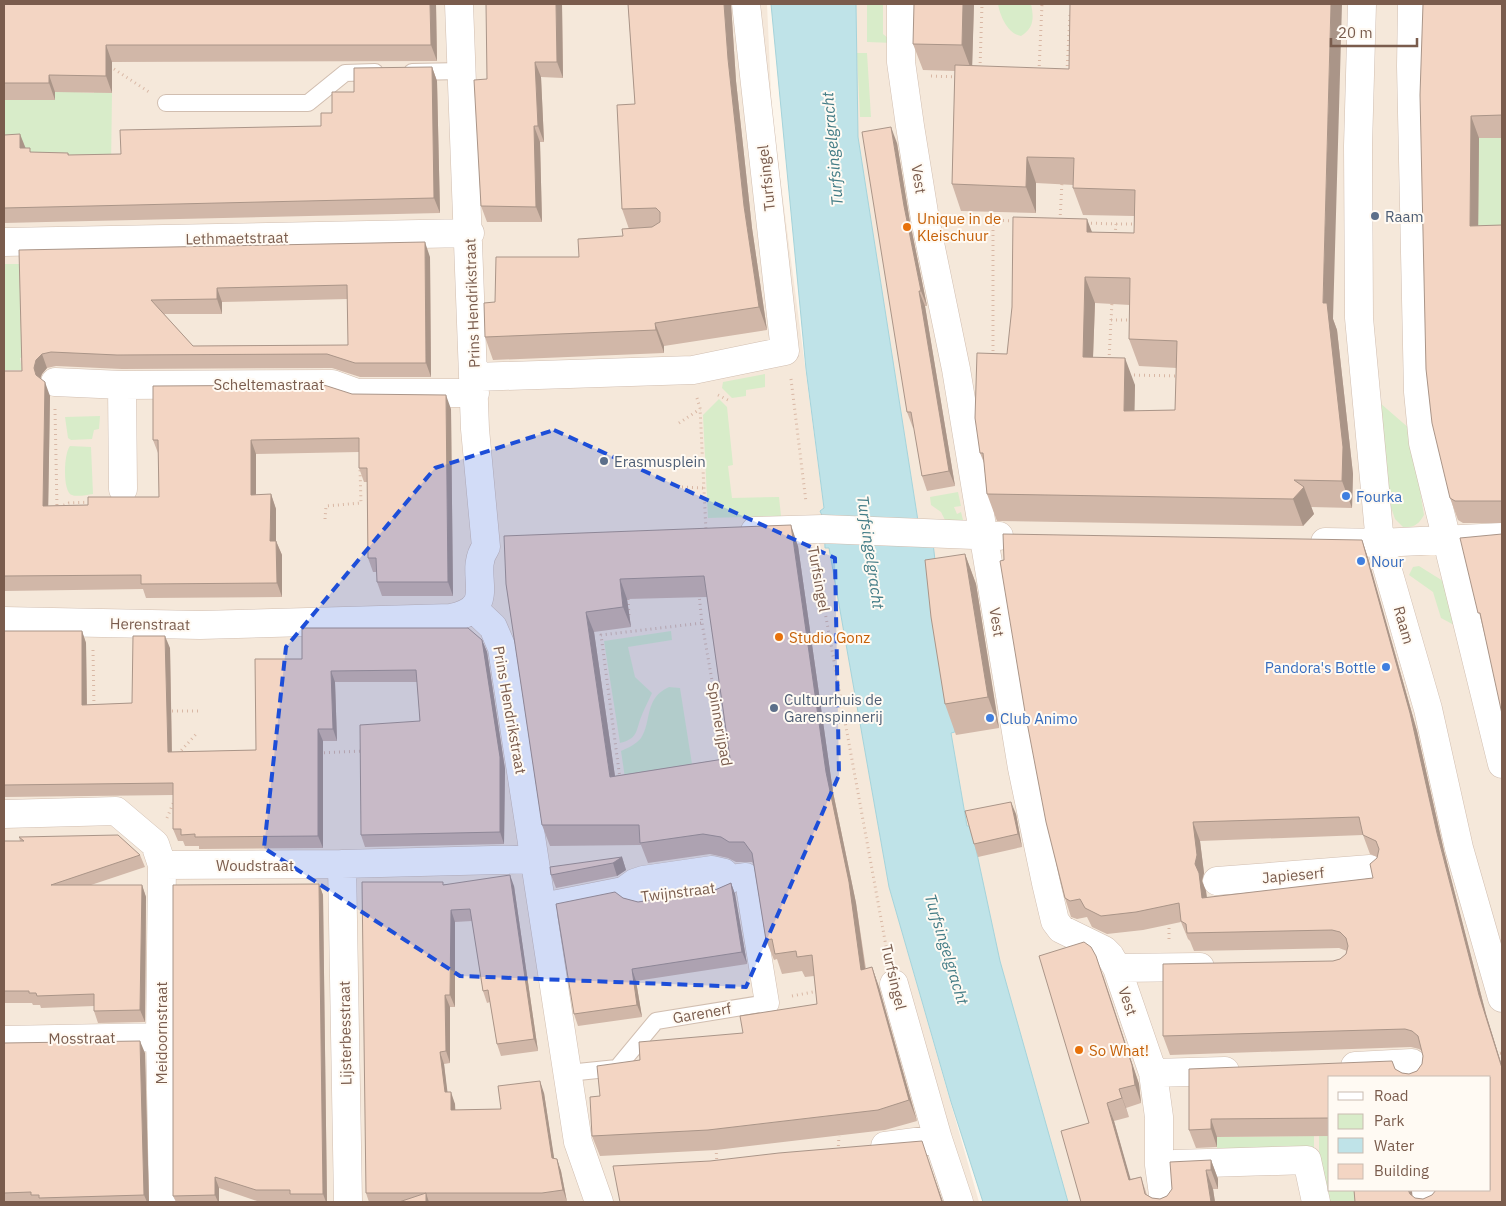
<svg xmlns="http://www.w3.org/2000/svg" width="1506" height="1206" font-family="'IBM Plex Sans',sans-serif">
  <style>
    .residential { fill: #f5e8da; fill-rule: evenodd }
    .green { fill: #d8ecc9 }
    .water { fill: #bfe3e8; stroke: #a5d3da }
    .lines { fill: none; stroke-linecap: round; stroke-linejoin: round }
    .service-casing { stroke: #d1beb0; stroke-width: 18 }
    .pedestrian-casing { stroke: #d1beb0; stroke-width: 25 }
    .minor-casing { stroke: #d1beb0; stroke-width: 29 }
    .path { stroke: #d9b8a5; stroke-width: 3; stroke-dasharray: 1 4; stroke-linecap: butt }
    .service { stroke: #fff; stroke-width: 16 }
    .pedestrian { stroke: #fff; stroke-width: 24 }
    .minor { stroke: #fff; stroke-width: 28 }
    .wall { fill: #d1b7a8; fill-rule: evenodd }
    .shaded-wall { fill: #aa9588 }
    .building { fill: #f3d5c3; stroke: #aa9588; fill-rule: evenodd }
    .marked { fill: #1d4ed8; fill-opacity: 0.2; stroke: #1d4ed8; stroke-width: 4; stroke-dasharray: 10 6; stroke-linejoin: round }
    .service-dot { fill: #5c6f8a; stroke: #fffaf3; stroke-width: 2 }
    .food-dot { fill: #e8710a; stroke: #fffaf3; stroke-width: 2 }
    .shop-dot { fill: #3f7fe0; stroke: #fffaf3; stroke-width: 2 }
    .labels { text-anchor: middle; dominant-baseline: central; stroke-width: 4; stroke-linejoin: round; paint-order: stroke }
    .street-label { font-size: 15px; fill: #7a5c4d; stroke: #fffaf3 }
    .service-label { font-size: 15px; fill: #4e5e75; stroke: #fffaf3; text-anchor: start }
    .food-label { font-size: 15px; fill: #c56008; stroke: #fffaf3; text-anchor: start }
    .shop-label { font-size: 15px; fill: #366cbe; stroke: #fffaf3; text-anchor: start }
    .water-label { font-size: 16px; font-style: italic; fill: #437c86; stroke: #fffaf3 }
  </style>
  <rect width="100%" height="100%" fill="#fdf6ec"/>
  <!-- residential -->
  <path class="residential" d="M4,4H767L772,116L829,548L889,887L979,1202H4Z
    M856,4H1502V1202H1068L1000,961L971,826L967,827L951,733H955L918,521L858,137ZM1330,1077H1490V1190H1330Z"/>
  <!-- green -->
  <path class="green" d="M867,4H883V34L894,43L867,42Z
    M998,4H1031C1034,18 1034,28 1021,36C1008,34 1000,16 998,4Z
    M857,53H867L871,117H860Z
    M74,73V92L94,93L95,73L99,92L112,93L111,169L4,150V87L55,100V74Z
    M1464,138H1502V248L1462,228Z
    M4,264H24L26,356L20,358L22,370H4Z
    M765,374V387L746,390V396L732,398L722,388L723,382Z
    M1372,396L1410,429L1424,515C1419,524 1414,528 1403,527L1395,519L1391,507Z
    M719,399L727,407L733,465L728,466L732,498L779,497L781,516L708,518L703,415Z
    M100,416L99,429L94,430L92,439L71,440L68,438L65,417Z
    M70,446L91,447L93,494C87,495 77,497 72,495C62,492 64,452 70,446Z
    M958,492L961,506L954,507L957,514L961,512L963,520L946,522L941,512L931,505L930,497Z
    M1419,566L1443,581L1456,626L1441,618L1433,592L1409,575L1413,567Z
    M671,631L672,640L628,647L635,677L652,693C648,702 643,711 640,720C636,733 636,739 620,743L604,641Z
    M669,687L680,688L692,764L626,785L621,751C628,748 636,744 641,738C652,721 644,698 669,687Z
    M1319,1081H1330V1190H1359L1360,1202H1329L1319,1151Z
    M1314,1136V1149L1217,1152V1137Z"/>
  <!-- water -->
  <path class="water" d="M771,4H856L858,137L918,521L933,543L955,732L951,733L967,826H971L1000,961L1068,1202H983L951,1102L889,887L829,548H825L824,520L820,511L824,508L806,369Z"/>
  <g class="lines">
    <defs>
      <path id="service" d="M412,72L462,71
        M166,103H308L345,73L375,72
        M568,1073L617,1068L656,1021L767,1003"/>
      <path id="pedestrian" d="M623,889L634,881L643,878L712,868L725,871L731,877
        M542,905L623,889L632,897L640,900L717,888L726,885L731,877L746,875L767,1003"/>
      <path id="minor" d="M901,4V62L910,126L925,219L956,369L1022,768L1046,883L1055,921L1061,929L1104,950L1110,956L1117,968L1153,1073L1159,1117V1165L1164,1202
        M1362,4L1358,146L1359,318L1380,543L1428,709L1459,848L1502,998
        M1412,4L1411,66L1418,392L1423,443L1502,764
        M4,242L470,233
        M474,377L693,370L785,351L746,4
        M55,382L122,385
        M123,489L122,385L332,384L357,393H475
        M755,531L823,529L999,536
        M1325,542L1380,543L1502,537
        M474,609L493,627L502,648L578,1142L599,1202
        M4,621L200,625L451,618C502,607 466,574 486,547L475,429L459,4
        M4,814L116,811L155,844L162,865L342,864L534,859
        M342,864L348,1202
        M162,865L160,1037L163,1202
        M1217,881L1370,869
        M1117,968L1200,967
        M894,984L938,1139L959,1202
        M4,1040L160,1037
        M1355,1066L1412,1063L1414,1077
        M1153,1073L1225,1071
        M885,1146L938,1139
        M1175,1164L1307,1160L1316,1202
        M1426,1190L1428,1202"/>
    </defs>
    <!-- service casing -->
    <use href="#service" class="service-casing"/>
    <!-- pedestrian casing -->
    <use href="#pedestrian" class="pedestrian-casing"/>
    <!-- minor casing -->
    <use href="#minor" class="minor-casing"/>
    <!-- path -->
    <path class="path" d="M980,68L982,4
      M109,69H114L149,92
      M1039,71L1042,4
      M1067,71L1070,14
      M931,76L957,77
      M953,219L1017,221
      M993,220V357
      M1060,220L1062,182
      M1086,223L1116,224L1115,236
      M1116,224H1138
      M1111,320H1133
      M1109,360L1112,302
      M1129,375L1180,376
      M791,379L806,502
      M718,395L730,401
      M697,398L700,408L706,531
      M55,409L57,508
      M679,423L700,409
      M682,487L704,488
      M59,507L69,503L92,502
      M325,519L326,506L361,503L360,468
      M815,557L888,957
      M699,594L702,623L726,761
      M628,599L629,616
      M93,650L94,709
      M167,711H199
      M319,753L363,751
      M178,754L198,732
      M620,779L601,635L702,623
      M167,818L174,801
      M1169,939V921
      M792,996L818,991
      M1495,1054L1502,1053
      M716,1148L717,1164
      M838,1151L839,1136"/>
    <!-- service -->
    <use href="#service" class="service"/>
    <!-- pedestrian -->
    <use href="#pedestrian" class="pedestrian"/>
    <!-- minor -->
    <use href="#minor" class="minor"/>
  </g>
  <!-- wall -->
  <path class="wall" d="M4,4H436L437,61L112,62V93L55,92V100H4Z
    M562,4L563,78L541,77L544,142H540L542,222H487L481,206L487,79Z
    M628,4H731L736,81L752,228L767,330L664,346V353L493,360L485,337L495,302L579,257L623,236L629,229L622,209L635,104Z
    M974,4L972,65L1333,319L1337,330L1353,474L1352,508L1311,507L1314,514L1303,526L997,521L987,494L984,463L980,453L1007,354L1092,232L1134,233V216L1083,215L1073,188L1074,185L1036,183V213L961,211L952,184L955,71L923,70L913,44ZM1095,303L1130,305L1129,339L1139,366L1177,368L1175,410L1134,411L1135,385L1093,357Z
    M1423,4H1502V138H1479L1478,226L1502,225V523H1463L1458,520L1450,498Z
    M432,67L437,81L440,213L46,222L4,223V135L25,148L31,152L68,153L69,155L121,154L321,126L332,113L354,92Z
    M897,143L910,222L927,306H925L955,486L927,491L922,476L914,428H913L907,412Z
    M19,250L430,257L431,377H360L332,368L122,369L56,366L47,368L42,374L40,379L50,396L48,506L88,505L159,497L158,453L153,440L352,394L451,409L453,596H382L377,582V572H373L368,558L367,482H364L359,468V452L256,454V495L271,494L276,509V541L282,555V597L146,598L143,589L4,591V371H22ZM348,299V345L193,346L164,314H222V302Z
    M1362,540L1368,558L1417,731L1444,851L1486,1014L1502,1066V1202H1355L1354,1190H1412V1196L1415,1198L1423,1199L1490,1190L1330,1077V1136L1217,1137V1147L1196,1148L1189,1130V1069H1395L1402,1073L1409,1074L1417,1071L1422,1064L1423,1056L1422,1051L1419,1049L1411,1047L1170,1055L1163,1036L1333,961L1340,959L1346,954L1347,951L1339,948L1194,951L1190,941L1188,939L1181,922L1143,930L1107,934L1092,927L1087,917L1077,919L1071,917L1065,898ZM1363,835L1370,854L1377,857L1373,878L1207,898L1206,891L1202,881L1204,873L1200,841Z
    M798,546L833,792L856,903L866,969L872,967L879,987L917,1121L885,1130L716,1150L600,1156L592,1136L600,1096L640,1060L743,1033L817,1004L814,976L805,977L802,971L782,974L777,959L774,960L766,940L754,866L752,862H736L728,858L710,854L648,863L641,845L550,846L542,825L506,584ZM707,597L730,758L615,776L594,632L631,627L627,599Z
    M965,554L976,584L999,728L956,735L945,704Z
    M4,631H82L86,643L87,705L132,703L170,648L172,752L256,750L302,659L482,640L487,652L505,769L504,844L365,847L361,835L420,721L417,682H335L337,741H323V848L199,849V846H185L183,841H178L173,829V795L4,797Z
    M1016,814L1022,847L978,857L974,844Z
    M19,837L140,855L145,867L91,885H142L146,897L145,1022L98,1023L94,1011V1006L41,1008L40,1005H33L32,1003H4V841H20Z
    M622,857L626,870L617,876L556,888L551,875Z
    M731,883L735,894L747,964L636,981L642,1017L578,1026L574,1014L623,898L638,902L715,890Z
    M319,884L323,895L327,1202H293V1201L260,1202L219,1188V1202H176L173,1196Z
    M444,884L514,886L538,1051L501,1056L497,1044L490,1002L487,1003L483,991L472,921L455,922V1007H450V1063L444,1064L447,1092L455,1104V1110L501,1109L544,1093L554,1159H557L561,1171L567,1202H369L366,1193Z
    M1103,975L1139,1084L1141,1103L1126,1108L1129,1117L1114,1121L1130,1179L1141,1177L1147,1195L1152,1198L1160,1199L1167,1196L1211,1160L1218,1179V1189H1213L1215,1202H1081L1089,1123Z
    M4,1043L145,1053L149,1202H4Z"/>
  <!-- shaded-wall -->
  <path class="shaded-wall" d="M430,4H436L437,61L431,45Z
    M556,4H562L563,78L557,62Z
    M724,4H731L736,81L752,228L767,330L759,307L744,206L728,59Z
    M963,4H974L972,72L962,45Z
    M1331,4H1342L1333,319L1337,330L1353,474L1352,508L1342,481L1323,303Z
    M106,45L112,62V93L106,76Z
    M535,62L541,77L544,142L538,126Z
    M432,67L437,81L440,213L434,198Z
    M49,75L55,92V100L49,83Z
    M1471,116L1479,138L1478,249L1470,226Z
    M534,126L540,142L542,222L536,207Z
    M891,127L897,143L910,222L927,306L921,291L904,206Z
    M20,134L26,149L20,148Z
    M1027,157L1036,183V213L1026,187Z
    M1087,219L1097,245L1087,232Z
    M425,242L430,257L431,377L426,363Z
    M1085,277L1095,303L1092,384L1083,357Z
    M217,288L222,302V314L217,299Z
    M919,291L925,306L955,486L949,471Z
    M655,323L664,346V353L656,330Z
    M42,354L47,368L42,374L39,382L36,375L34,368L36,360Z
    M1125,358L1135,385L1134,438L1124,411Z
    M45,382L50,396L48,520L43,506Z
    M446,395L451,409L453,596L448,582Z
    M251,440L256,454V509L251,495Z
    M1304,487L1314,514L1303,526L1293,499Z
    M271,494L276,509V555L270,541Z
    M791,525L798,546L833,792L856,903L868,990L861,970L826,772Z
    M1362,540L1368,558L1417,731L1444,851L1486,1014L1502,1066V1068L1479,995Z
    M276,541L282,555V597L277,583Z
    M965,554L976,584L999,728L988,697Z
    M620,579L627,599L631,627L623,607Z
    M586,612L594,632L618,797L610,777Z
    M82,631L86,643L87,717L82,705Z
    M165,636L170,648L172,764L168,752Z
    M482,640L487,652L505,769L504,844L500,832Z
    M331,671L335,682L337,741L333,729Z
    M318,729L323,741V848L318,836Z
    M1011,802L1016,814L1022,847L1018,834Z
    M1193,822L1200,841L1204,873L1202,881L1206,891L1209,917L1202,898L1195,864Z
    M622,857L626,870L617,876L613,863Z
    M510,875L514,886L538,1051L534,1039Z
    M731,883L735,894L747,964L742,952Z
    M319,884L323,895L327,1202H326L323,1194Z
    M142,885L146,897L145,1022L140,1010Z
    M451,910L455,922V1007L450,995Z
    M1096,956L1139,1084L1141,1103L1135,1085Z
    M872,967L879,987L917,1121L909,1100Z
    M632,969L636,981L642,1017L637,1005Z
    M445,995L450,1007V1063L446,1051Z
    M140,1041L145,1053L149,1202H147L144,1195Z
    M440,1052L444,1064L449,1104L445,1092Z
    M540,1081L544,1093L556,1170L552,1158Z
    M1119,1089L1126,1108L1129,1117L1122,1098Z
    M451,1092L455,1104L456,1122L451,1110Z
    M1107,1103L1114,1121L1136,1198L1129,1180Z
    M1211,1119L1217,1137V1147L1211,1129Z
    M922,1141L929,1162L943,1202H942Z
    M557,1159L561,1171L567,1202L563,1190Z
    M1211,1160L1218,1179V1189L1211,1170Z
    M1206,1170L1213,1189L1215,1202H1211Z
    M215,1177L219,1188V1202H218L215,1195Z
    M1407,1190H1412V1202Z
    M426,1193L429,1202H426Z"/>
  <!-- building -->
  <path class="building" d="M4,4H430L431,45H106V76L49,75V83H4Z
    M486,4H556L557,62H535L538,126H534L536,207L481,206L474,80L487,79Z
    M628,4H724L728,59L744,206L759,307L655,323L656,330L485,337L484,303L495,302L496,257H579L578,239L623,236L622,229L652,227L660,222V212L656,208L622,209L617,105L635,104Z
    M914,4H963L962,45L913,44Z
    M1070,4H1331L1323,303H1327L1343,447L1342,481L1294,480L1304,487L1293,499L987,494L983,453H980L975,418L977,353L1007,354L1012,307L1013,217L1087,219V232L1134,233L1135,190L1073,188L1074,158L1027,157L1026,187L952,184L955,65L1069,69ZM1085,277L1130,278L1129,339L1177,341L1175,410L1124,411L1125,358L1083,357Z
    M1423,4H1502V115L1471,116L1470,226L1502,225V502L1501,501H1455L1450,498L1432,423L1426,369L1420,95Z
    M432,67L434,198L4,208V135L20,134V148H30V152L68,153V155L121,154L120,130L321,126V113H332V92H354V68Z
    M891,127L904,206L921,291H919L949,471L922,476L911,412H907L862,132Z
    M425,242L426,363H355L327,354L117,355L51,352L42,354L36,360L34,368L36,375L45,382L43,506L88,505V497H159L158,440H153V386L324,385L352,394L446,395L448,582H377L376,558H368L367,468H359V438L251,440V495L271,494L270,541H276L277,583L141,584V575L4,576V371H22L19,250ZM347,285L348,345L193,346L151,300L217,299V288Z
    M791,525L826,772L849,882L861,970L872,967L909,1100L878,1110L708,1130L592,1136L590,1097L600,1096L597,1066L640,1060L639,1042L743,1033L740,1016L817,1004L812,955L797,957L796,951L775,954L772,939L766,940L752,853L744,842H729L721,837L703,834L640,843L639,825H542L506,584L504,536ZM704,576L730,758L610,777L586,612L623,607L620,579Z
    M1003,534L1362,540L1410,713L1437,833L1479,995L1502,1068V1202H1355L1354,1190H1408L1410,1194L1415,1198L1423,1199L1432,1195L1436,1190H1490V1077H1330V1118L1211,1119V1129L1189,1130V1069L1392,1061L1395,1069L1402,1073L1409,1074L1417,1071L1422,1064L1423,1056L1418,1036L1412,1031L1405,1029L1163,1036V964L1333,961L1340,959L1346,954L1348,946L1346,938L1340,932L1332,930L1187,933L1186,924L1181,921L1179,903L1136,912L1101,916L1085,908L1080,899L1070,901L1065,898L1046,822L1025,712L1000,561L1004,560ZM1359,817L1363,835L1376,841L1379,849L1377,858L1370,864L1373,878L1202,898L1199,873L1195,864L1197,855L1193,822Z
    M1502,534V714L1480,613H1478L1460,538Z
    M965,554L988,697L945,704L931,617L925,560Z
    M302,628H468L482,640L500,757V832L361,835L360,725L420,721L416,670L331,671L333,729H318V836L195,837V834L181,835V829H173V783L4,785V631H82V705L132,703L133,636H165L168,752L256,750L255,659H302Z
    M1011,802L1018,834L974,844L965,811Z
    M118,835L140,855L51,885H142L140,1010L94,1011V994L37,996L36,993H29V991H4V841H24L19,837Z
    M622,857L613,863L551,875L550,867Z
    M510,875L534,1039L497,1044L488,990L483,991L470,909L451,910L450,995H445L446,1051L440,1052L445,1092H451V1110L501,1109L498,1086L540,1081L552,1158L557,1159L563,1190L542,1193H366L362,882H443V885Z
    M731,883L742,952L632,969L637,1005L574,1014L556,904L615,892L623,898L638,902L715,890Z
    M319,884L323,1194H290V1190H256L215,1177V1195L173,1196V885Z
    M1084,942L1091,947L1096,956L1132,1065L1135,1085L1119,1089L1122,1098L1107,1103L1129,1180L1141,1177L1145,1194L1152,1198L1160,1199L1167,1196L1172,1189L1170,1162L1211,1160V1170H1206L1211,1202H1081L1061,1131L1089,1123L1039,956Z
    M140,1041L144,1195L39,1198V1195H31V1192L4,1193V1043Z
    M922,1141L942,1202H620L613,1166L710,1161L779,1153Z
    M426,1193V1202H399Z"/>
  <!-- marked area -->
  <path class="marked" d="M554,430L835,558L839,775L746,987L460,976L264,848L286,647L435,468Z"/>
  <!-- markers -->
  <g class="service-dot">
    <circle cx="1375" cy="216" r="5"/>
    <circle cx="604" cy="461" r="5"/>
    <circle cx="774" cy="708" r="5"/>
  </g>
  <g class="food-dot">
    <circle cx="907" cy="227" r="5"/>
    <circle cx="779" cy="637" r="5"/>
    <circle cx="1079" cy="1050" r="5"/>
  </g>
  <g class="shop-dot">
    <circle cx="1346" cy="496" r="5"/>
    <circle cx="1361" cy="561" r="5"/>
    <circle cx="1386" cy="667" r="5"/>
    <circle cx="990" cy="718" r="5"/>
  </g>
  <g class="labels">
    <!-- street labels -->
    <g class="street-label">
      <text transform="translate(766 178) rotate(-96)">Turfsingel</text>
      <text transform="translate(919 179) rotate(81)">Vest</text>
      <text transform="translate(237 238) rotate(-1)">Lethmaetstraat</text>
      <text transform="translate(472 303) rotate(-92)">Prins Hendrikstraat</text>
      <text x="269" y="384">Scheltemastraat</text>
      <text transform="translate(819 579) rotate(80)">Turfsingel</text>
      <text transform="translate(997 622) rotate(81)">Vest</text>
      <text transform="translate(150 624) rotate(1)">Herenstraat</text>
      <text transform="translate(1404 625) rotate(74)">Raam</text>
      <text transform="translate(510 710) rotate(80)">Prins Hendrikstraat</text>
      <text transform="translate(720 724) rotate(80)">Spinnerijpad</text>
      <text x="255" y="865">Woudstraat</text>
      <text transform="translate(1293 875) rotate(-5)">Japieserf</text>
      <text transform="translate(678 892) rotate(-7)">Twijnstraat</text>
      <text transform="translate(894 977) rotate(77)">Turfsingel</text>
      <text transform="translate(1128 1001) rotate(71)">Vest</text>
      <text transform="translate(702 1013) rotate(-10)">Garenerf</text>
      <text transform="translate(161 1033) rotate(-90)">Meidoornstraat</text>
      <text transform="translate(345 1033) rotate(-91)">Lijsterbesstraat</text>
      <text transform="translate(82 1038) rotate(-1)">Mosstraat</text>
    </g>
    <!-- service labels -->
    <g class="service-label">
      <text x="1385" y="216">Raam</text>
      <text x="614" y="461">Erasmusplein</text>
      <text x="784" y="699">Cultuurhuis de<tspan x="784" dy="17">Garenspinnerij</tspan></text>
    </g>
    <!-- food labels -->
    <g class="food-label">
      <text x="917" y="218">Unique in de<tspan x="917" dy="17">Kleischuur</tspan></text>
      <text x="789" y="637">Studio Gonz</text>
      <text x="1089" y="1050">So What!</text>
    </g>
    <!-- shop labels -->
    <g class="shop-label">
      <text x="1356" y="496">Fourka</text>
      <text x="1371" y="561">Nour</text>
      <text x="1376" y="667" text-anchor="end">Pandora's Bottle</text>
      <text x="1000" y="718">Club Animo</text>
    </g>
    <!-- water labels -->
    <g class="water-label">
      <text transform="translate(832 149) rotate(-95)">Turfsingelgracht</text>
      <text transform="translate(871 552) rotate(82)">Turfsingelgracht</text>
      <text transform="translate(947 949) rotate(73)">Turfsingelgracht</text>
    </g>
  </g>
  <!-- border -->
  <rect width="1506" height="1206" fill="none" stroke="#7a5c4d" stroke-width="10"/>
  <!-- legend -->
  <rect x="1328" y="1076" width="162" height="115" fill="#fffaf3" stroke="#cabbb1"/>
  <rect x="1338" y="1092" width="25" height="8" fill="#ffffff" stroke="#cabbb1"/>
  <text x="1374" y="1101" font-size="15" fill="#7a5c4d">Road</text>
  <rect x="1338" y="1114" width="25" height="15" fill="#d8ecc9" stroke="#cabbb1"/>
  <text x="1374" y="1126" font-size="15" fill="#7a5c4d">Park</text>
  <rect x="1338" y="1138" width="25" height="15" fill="#bfe3e8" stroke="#cabbb1"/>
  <text x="1374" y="1151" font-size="15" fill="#7a5c4d">Water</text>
  <rect x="1338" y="1164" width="25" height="15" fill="#f3d5c3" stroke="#cabbb1"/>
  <text x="1374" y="1176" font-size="15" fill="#7a5c4d">Building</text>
  <!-- scale -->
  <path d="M1331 38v8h86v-8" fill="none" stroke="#7a5c4d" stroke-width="2.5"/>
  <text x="1338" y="38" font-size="15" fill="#7a5c4d" stroke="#fffaf3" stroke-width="4" paint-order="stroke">20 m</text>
</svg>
